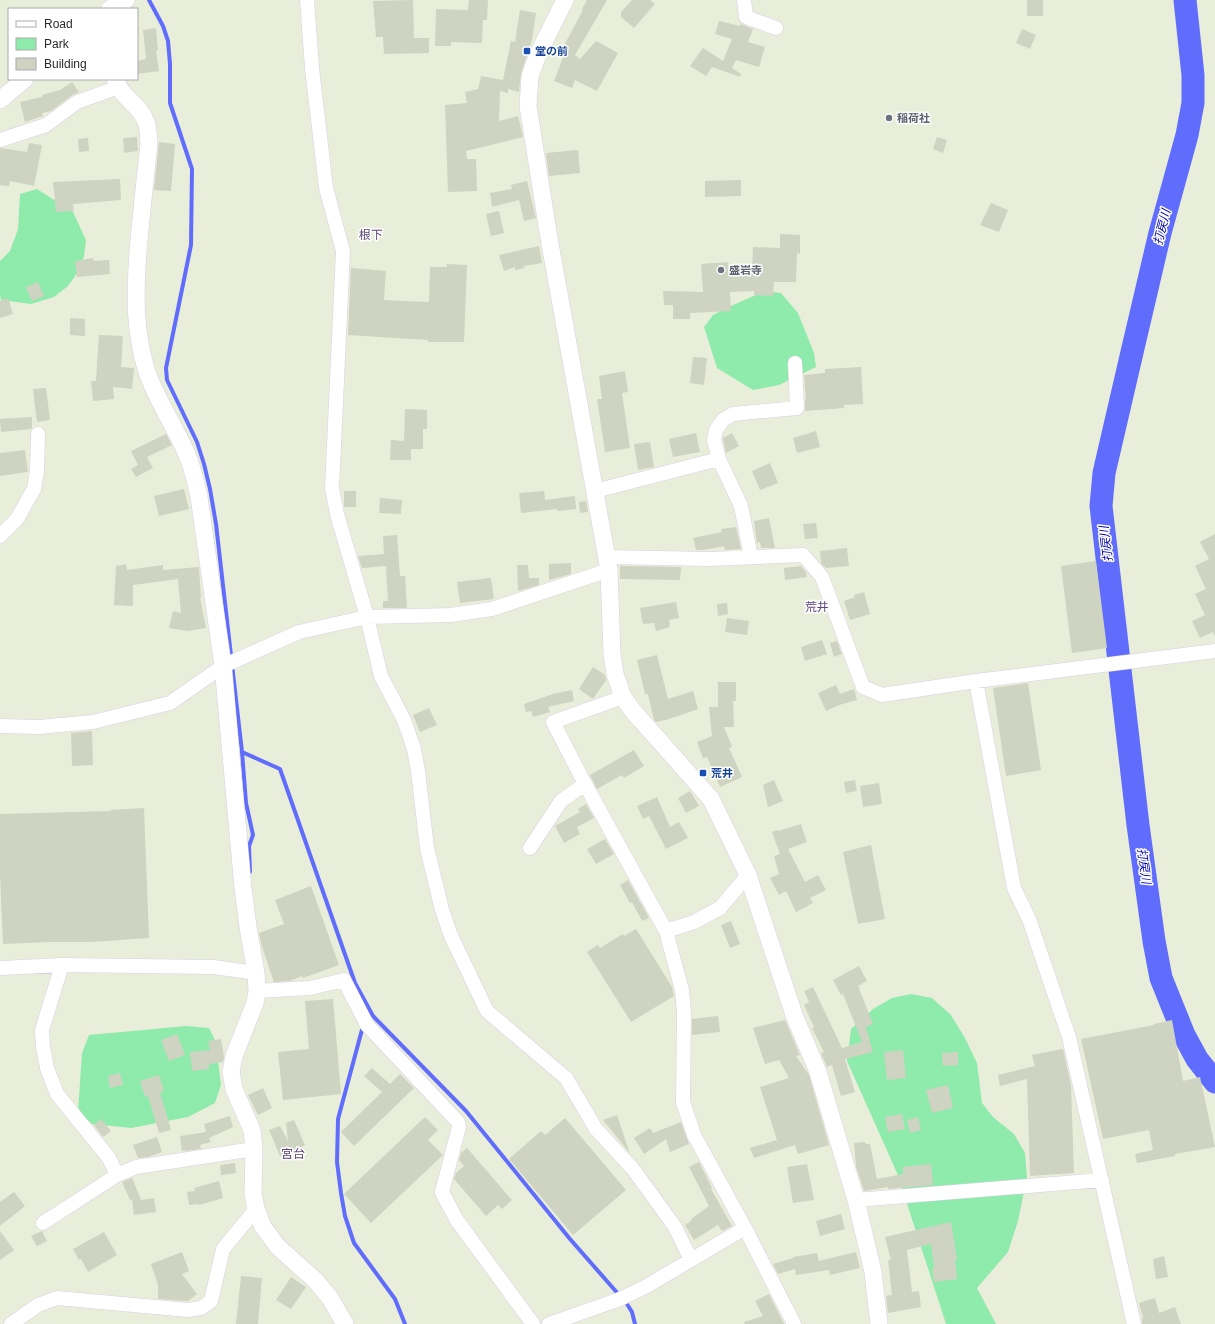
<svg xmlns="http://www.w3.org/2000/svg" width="1215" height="1324" font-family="Arial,'Noto Sans JP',sans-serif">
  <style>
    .green { fill: #8febac }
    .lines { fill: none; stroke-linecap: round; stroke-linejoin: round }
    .stream { stroke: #606dfc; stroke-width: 4 }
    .river { stroke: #606dfc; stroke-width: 23 }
    .building { fill: #ced3c2 }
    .minor-casing { stroke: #d9cfe4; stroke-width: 15 }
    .tertiary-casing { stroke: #d9cfe4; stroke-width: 18 }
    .minor { stroke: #fff; stroke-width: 14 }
    .tertiary { stroke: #fff; stroke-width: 17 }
    .transit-dot { fill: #1a4fb4; stroke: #fff; stroke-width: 1.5 }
    .worship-dot { fill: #6b7280; stroke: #fff; stroke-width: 1.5 }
    .labels { text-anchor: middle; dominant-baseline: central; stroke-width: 3; stroke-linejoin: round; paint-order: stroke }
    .transit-label { font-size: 11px; font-weight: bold; fill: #164399; stroke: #fff; text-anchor: start }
    .worship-label { font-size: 11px; font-weight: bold; fill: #5b616d; stroke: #fff; text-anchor: start }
    .water-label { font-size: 12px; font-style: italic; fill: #0001a7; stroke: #fff }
    .neighbourhood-label { font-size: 12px; fill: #60457f; stroke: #fff }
  </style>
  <rect width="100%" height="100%" fill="#e9eeda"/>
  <!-- green -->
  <path class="green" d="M37,189L73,212L86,240L84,256L78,272L68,286L54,297L31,304L1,300L0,295V261L10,251L18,229L20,194Z
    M765,291L781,293L798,313L814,353L816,367L779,385L753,390L717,368L704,327L713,315L733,305Z
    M911,994L932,998L951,1015L965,1038L977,1063L982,1103L993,1117L1014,1134L1025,1153L1027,1178L1018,1221L1008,1252L977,1288L996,1324H946L897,1173L847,1061L851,1029L873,1009L892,998Z
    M186,1026L209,1028L216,1042L221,1085L215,1103L188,1117L131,1128L92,1124L78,1112L82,1053L89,1035Z"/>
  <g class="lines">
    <!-- stream -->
    <path class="stream" d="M149,0L163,26L168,41L170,64V103L192,169L191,245L166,368L167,380L197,442L204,464L210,489L216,524L242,752L246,803L253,835L249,846L250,872
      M242,752L280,769L355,983L373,1016L466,1111L570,1239L627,1304L632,1312L635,1324
      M363,1026L338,1119L337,1162L341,1193L345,1216L354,1243L395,1299L405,1324"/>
    <!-- river -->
    <path class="river" d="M1185,0L1193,75V103L1187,135L1160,233L1133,348L1104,473L1101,506L1138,825L1154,941L1161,978L1184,1035L1197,1059L1215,1082"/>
  </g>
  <!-- building -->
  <path class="building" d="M413,0L414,38H429V53L384,54L383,37H376L373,1Z
    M469,0H488L487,20H483L482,43L451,42V46H435L436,9L468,10Z
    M587,0H607L575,55L580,59L596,41L618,53L597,91L575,80L572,88L554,81L564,55L560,53L583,10L582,9Z
    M632,0H650L655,4L634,28L621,17V12Z
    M1027,0H1043V16H1027Z
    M520,10L536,13L532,40L521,73L519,92L508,89V93L500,91L499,121L518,116L523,137L466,151L467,159H476L477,191L448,192L445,105L467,103L465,92L478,89L481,76L503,80L511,41L515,42Z
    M719,21L740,26L741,24L753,29L748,42L765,47L759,67L736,60L732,68L741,74L740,77L712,67L706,76L690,66L703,48L723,61L732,39L715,34Z
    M156,28L158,50H156L159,71L137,74V61L146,59L143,30Z
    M1022,29L1036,35L1030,49L1016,43Z
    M72,82L79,92L72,95L51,111L42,113L43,116L25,122L20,102L42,97V95L60,90Z
    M137,137L138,151L124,153L123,138Z
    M937,137L947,140L943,153L933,149Z
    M88,138L89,151L79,152L78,139Z
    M159,142L175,144L171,191L154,190Z
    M29,143L42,145L34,186L10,181L9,186L0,185V148L27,152Z
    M578,150L580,173L549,176L546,153Z
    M120,179L121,200L73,204L74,211L56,212L53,182Z
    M741,180V196L705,197V181Z
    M527,181L536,218L524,221L519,200L492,207L490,193L512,189L511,185Z
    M991,203L1008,210L999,232L980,225Z
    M499,211L504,233L491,236L486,214Z
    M780,234L800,235V254L797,253L796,282H774L773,296L754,295V291L730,292L731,311L690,313V319H673V305H664L663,291L703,292L701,264L728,262L729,274L752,272L753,247L780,248Z
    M539,246L542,263L524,266L525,268L515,270V267L504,271L499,255Z
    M93,258L94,261L109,260L110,274L77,277L75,261Z
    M447,264L467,265L464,342H428V340L348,335L351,268L386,271L384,300L429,302L430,267H447Z
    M38,282L44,296L32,301L26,287Z
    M8,298L13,314L0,318V301Z
    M70,318L85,319V336L70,335Z
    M99,335L123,336L121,367L134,368L132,389L113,387L114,399L93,401L91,381H96Z
    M693,357L707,358L704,385L690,383Z
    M861,367L863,404L844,405V408L805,411V399H806L804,375L825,373V369Z
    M625,371L628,392L622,393L630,448L605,452L597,399H602L599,376Z
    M46,388L50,420L37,422L33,389Z
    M405,409L427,410V429H423V449H411V460H390L391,440L404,441Z
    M32,417V428L31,429L1,432L0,419Z
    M816,431L820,447L797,453L793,438Z
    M696,433L700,452L673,457L669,439Z
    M732,433L739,446L726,453L723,438Z
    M166,434L172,445L147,457L153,468L136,477L131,469L138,465L131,451Z
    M650,442L654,467L638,470L634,444Z
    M25,450L28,472L0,476V453Z
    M770,463L778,483L760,490L752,471Z
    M184,489L189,509L159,516L154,496Z
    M344,491H356V507H344Z
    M544,491L545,500L575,496L576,509L558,511L557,509L521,513L519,493Z
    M380,498L402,500L401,514L379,513Z
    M586,501L588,512L580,513L579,502Z
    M769,518L775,548H761L760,542L757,543L754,521Z
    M816,523L818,538L805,539L803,524Z
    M736,527L741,549L725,550L724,546L703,550H696L693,538L722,532L721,529Z
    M1215,534V636L1213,632L1200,638L1192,621L1205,615L1195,594L1206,589L1195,566L1209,559L1200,542Z
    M397,535L400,576H405L407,608H383V601H388L386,566L362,568L358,556L384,554L383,536Z
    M847,548L849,566L826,568L821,563L820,551Z
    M1096,561L1107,648L1072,653L1061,566Z
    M571,563V574L549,580V564Z
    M126,564L127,570L163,565V570L199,567L201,598H200L206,628L187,631L169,628L173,611L181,613L178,579L133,585V606L114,605L116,566Z
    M517,565H528L529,578H539V585L518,591Z
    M620,566L681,567L680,580L620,579Z
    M801,566L806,572L807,577L785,580L784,568Z
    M491,578L494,599L460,603L457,582Z
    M864,592L870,614L850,620L844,601L855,597L854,595Z
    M676,602L679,618L669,620L670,627L656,631L654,623L643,624L640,608Z
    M727,603L728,614L718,616L717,604Z
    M727,618L749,621L747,635L725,632Z
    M822,640L827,654L805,661L801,647Z
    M837,641L842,654L834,657L830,643Z
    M657,655L668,699L693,691L698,709L666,720L656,722L654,720L648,694H645L637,660Z
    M593,667L605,675L606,680L593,699L579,689Z
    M718,682H736V701H733L734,727H724L732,747L729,748L742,777L720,787L707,757L703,758L697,742L712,736L709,707H718Z
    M1028,683L1041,770L1006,776L993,688Z
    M836,685L840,694L854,689L857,700L839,705L826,711L818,693Z
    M572,690L574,701L548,707L550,712L533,717L531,711L526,712L524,704L553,694Z
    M429,708L437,725L420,732L413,715Z
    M92,731L93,765L72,766L71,733Z
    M634,750L644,766L624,778L622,775L597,789L590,775Z
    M774,780L783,801L768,807L763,785Z
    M855,780L857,791L846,793L844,782Z
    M879,783L882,804L863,807L860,786Z
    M690,791L699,806L686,813L678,798Z
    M657,797L670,827L679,822L688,838L666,849L649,816L643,819L637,806Z
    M586,804L594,818L577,827L580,834L564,843L555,826L580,812L578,809Z
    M144,808L149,938L91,942H49L3,944L0,874V814L111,811L110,810Z
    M801,824L807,842L788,849L805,882L818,875L826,890L810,898L813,903L796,912L786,891L779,895L770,878L779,874L774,856L780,854L772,832L777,830L778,831Z
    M605,839L614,854L596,864L587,849Z
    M871,845L885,919L858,924L843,852Z
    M628,880L649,918L642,921L632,902L630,903L620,885Z
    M311,886L339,965L303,978L302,976L290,981L274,982L262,947L259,933L284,924L275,900Z
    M731,921L740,944L730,948L721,925Z
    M636,929L672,987L674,996L631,1022L587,952L598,945L600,948L623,934L624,936Z
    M859,966L867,981L858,986L873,1024L866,1027L873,1052L845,1059L855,1092L841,1096L832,1065L827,1067L821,1053L824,1052L812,1028L814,1027L804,1005L809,1002L804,991L813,987L842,1048L862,1042L843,994L841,995L833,980Z
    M333,999L341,1094L283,1100L278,1052L309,1049L305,1001Z
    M718,1016L720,1032L692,1035V1019Z
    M785,1020L800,1055L796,1056L809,1075L829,1145L798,1154L795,1145L754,1158L750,1148L777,1140L760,1087L789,1078L779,1060L765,1064L753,1028Z
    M1172,1020L1183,1081L1200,1077L1215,1147L1175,1154V1156L1137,1163L1135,1154L1153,1150L1149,1130L1103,1139L1081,1039L1154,1025V1024Z
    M177,1034L185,1055L169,1061L161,1040Z
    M221,1039L224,1057L223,1062L209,1064V1069L192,1071L190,1052L210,1050L208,1041Z
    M1063,1049L1071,1085L1074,1173L1030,1176L1027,1079L1000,1086L998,1075L1035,1066L1032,1055Z
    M903,1050L906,1078L887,1080L884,1052Z
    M958,1052V1065L943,1066L942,1053Z
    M372,1068L390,1084L400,1074L414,1088L354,1146L341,1132L382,1092L364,1076Z
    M120,1073L123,1085L110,1088L108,1076Z
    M159,1075L164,1091L160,1092L171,1130L159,1133L148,1096L145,1097L140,1081Z
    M948,1085L953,1108L932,1113L926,1090Z
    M263,1088L272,1108L258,1115L248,1095Z
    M902,1114L905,1129L888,1132L885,1117Z
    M617,1115L629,1151V1152L603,1120Z
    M230,1116L233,1127L209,1138L211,1142L200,1145L201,1149L182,1151L180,1136L206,1132L204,1124Z
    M425,1117L438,1130L428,1140L443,1155L371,1223L344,1194Z
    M918,1117L921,1130L910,1133L907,1120Z
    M565,1118L626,1190L573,1235L509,1159L541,1131L545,1135Z
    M101,1119L111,1131L103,1137L94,1125Z
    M294,1120L305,1145L280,1156L269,1130L280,1126L288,1141L286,1123Z
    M681,1122L689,1144L670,1152L666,1139L644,1154L634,1138L650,1128L653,1133Z
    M157,1137L162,1152L148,1157L138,1158L133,1145Z
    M865,1142L866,1144H870L877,1179L903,1174V1167L931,1164L933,1185L888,1189V1187L864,1191L856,1166L854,1143Z
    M467,1148L512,1200L502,1209L498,1205L486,1216L454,1179L456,1173L464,1166L459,1160L461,1153Z
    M699,1162L712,1188L711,1189L732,1226L722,1231L718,1225L694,1240L685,1225L692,1220L691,1219L709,1206L689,1167Z
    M235,1163L236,1173L221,1175L220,1165Z
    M807,1164L814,1200L793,1203L787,1167Z
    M132,1178L141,1200L154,1198L156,1212L134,1215L132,1199L130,1200L122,1182Z
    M219,1181L223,1198L199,1205V1204L189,1205L187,1192L195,1191L194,1188Z
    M14,1192L25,1206L0,1226V1202Z
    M841,1214L845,1229L820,1236L816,1221Z
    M951,1222L957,1260H955L957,1279L934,1282L932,1269L934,1268L931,1244L907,1250L912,1292L919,1291L921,1307L888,1313L886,1296L892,1295L888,1260H891L885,1237Z
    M0,1231L14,1250L0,1260Z
    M42,1231L47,1241L37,1246L31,1236Z
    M104,1232L117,1255L88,1272L81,1259L79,1260L73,1249Z
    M182,1252L189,1271L182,1274L197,1294L188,1301L158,1299V1285L151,1264Z
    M856,1252L860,1268L830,1275L829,1270L796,1275L795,1269L778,1274L773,1264L793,1258V1257L817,1253L819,1261Z
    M1164,1256L1168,1277L1156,1279L1153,1259Z
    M241,1276L262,1278L258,1324H236Z
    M291,1277L306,1287L291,1309L276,1300Z
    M769,1294L784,1324H745L744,1322L763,1316L755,1301Z
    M1155,1298L1159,1313L1175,1307L1181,1324H1142V1319L1143,1318L1139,1303Z"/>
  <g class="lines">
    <defs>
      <path id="minor" d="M307,0L312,68L326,188L343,251L332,488L337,514L367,617L381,676L404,720L414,749L418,771L427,848L442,910L451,936L487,1011L566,1078L596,1129L633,1169L675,1227L691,1260
        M744,0L746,17L776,28
        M0,140L46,125L77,102L119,87
        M595,491L719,459
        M0,536L17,519L34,489L37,471L38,434
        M607,557L710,559L803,555L822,577L863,687L882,695L976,681L1215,651
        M751,557L741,506L719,459L714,440L716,430L723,420L733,414L797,408L795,363
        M976,681L1014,888L1029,919L1069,1037L1134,1324
        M623,697L553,722L585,784L666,931L682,990L684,1013L683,1102L694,1135L745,1228L794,1324
        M0,726L39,727L93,722L170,703L223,666L299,632L367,617L451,615L492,609L609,570
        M530,848L561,801L585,784
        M666,931L694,922L720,908L748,875
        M62,965L42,1030L43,1047L47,1068L57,1094L109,1158L117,1175L136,1167L254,1149
        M0,968L62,965L214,967L256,973
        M257,991L310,988L344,980L367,1025L458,1122L459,1127L442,1192L456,1219L533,1324
        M856,1200L1102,1180
        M43,1223L117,1175
        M11,1324L38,1305L57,1298L188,1310L201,1308L211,1301L223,1249L256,1209
        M549,1324L620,1299L645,1287L745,1228"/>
      <path id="tertiary" d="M565,0L538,54L530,76L528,106L549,238L609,570L612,654L615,674L623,697L633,711L711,799L748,875L794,1015L818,1072L856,1200L873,1272L879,1324
        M110,9L126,0
        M115,79C120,97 140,104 146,122C149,129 148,137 149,144C145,180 141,216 138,252C135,294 134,331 147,372C157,401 176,428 188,457C193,470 196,483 199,497L223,666L243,888L248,927L256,973L257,991L255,1003L234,1056L231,1072L234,1089L252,1130L254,1149L253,1194L256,1209L263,1227L278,1247L315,1280L330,1298L345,1324
        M0,100L25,79"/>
    </defs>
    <!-- minor casing -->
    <use href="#minor" class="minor-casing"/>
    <!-- tertiary casing -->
    <use href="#tertiary" class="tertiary-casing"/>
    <!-- minor -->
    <use href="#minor" class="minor"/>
    <!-- tertiary -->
    <use href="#tertiary" class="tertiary"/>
  </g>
  <!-- markers -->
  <g class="transit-dot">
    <rect x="523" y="47" width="8" height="8" rx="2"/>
    <rect x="699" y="769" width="8" height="8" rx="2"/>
  </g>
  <g class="worship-dot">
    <circle cx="889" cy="118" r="4"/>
    <circle cx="721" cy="270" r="4"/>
  </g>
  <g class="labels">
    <!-- transit labels -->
    <g class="transit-label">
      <text x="535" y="51">堂の前</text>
      <text x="711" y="773">荒井</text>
    </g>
    <!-- worship labels -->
    <g class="worship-label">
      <text x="897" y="118">稲荷社</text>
      <text x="729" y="270">盛岩寺</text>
    </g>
    <!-- water labels -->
    <g class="water-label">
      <text transform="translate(1162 227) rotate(-76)">打戻川</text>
      <text transform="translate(1106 544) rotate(-97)">打戻川</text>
      <text transform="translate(1144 866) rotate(82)">打戻川</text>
    </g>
    <!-- neighbourhood labels -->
    <g class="neighbourhood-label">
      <text x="371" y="235">根下</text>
      <text x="817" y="607">荒井</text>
      <text x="293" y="1154">宮台</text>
    </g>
  </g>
  <!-- legend -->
  <rect x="8" y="8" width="130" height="72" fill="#ffffff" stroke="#aaaaaa"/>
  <rect x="16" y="21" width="20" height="6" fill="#ffffff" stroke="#aaaaaa"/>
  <text x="44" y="28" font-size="12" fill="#2a2a2a">Road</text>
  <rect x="16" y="38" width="20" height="12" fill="#8febac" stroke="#aaaaaa"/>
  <text x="44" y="48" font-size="12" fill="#2a2a2a">Park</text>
  <rect x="16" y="58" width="20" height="12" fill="#ced3c2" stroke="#aaaaaa"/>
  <text x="44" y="68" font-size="12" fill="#2a2a2a">Building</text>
</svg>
